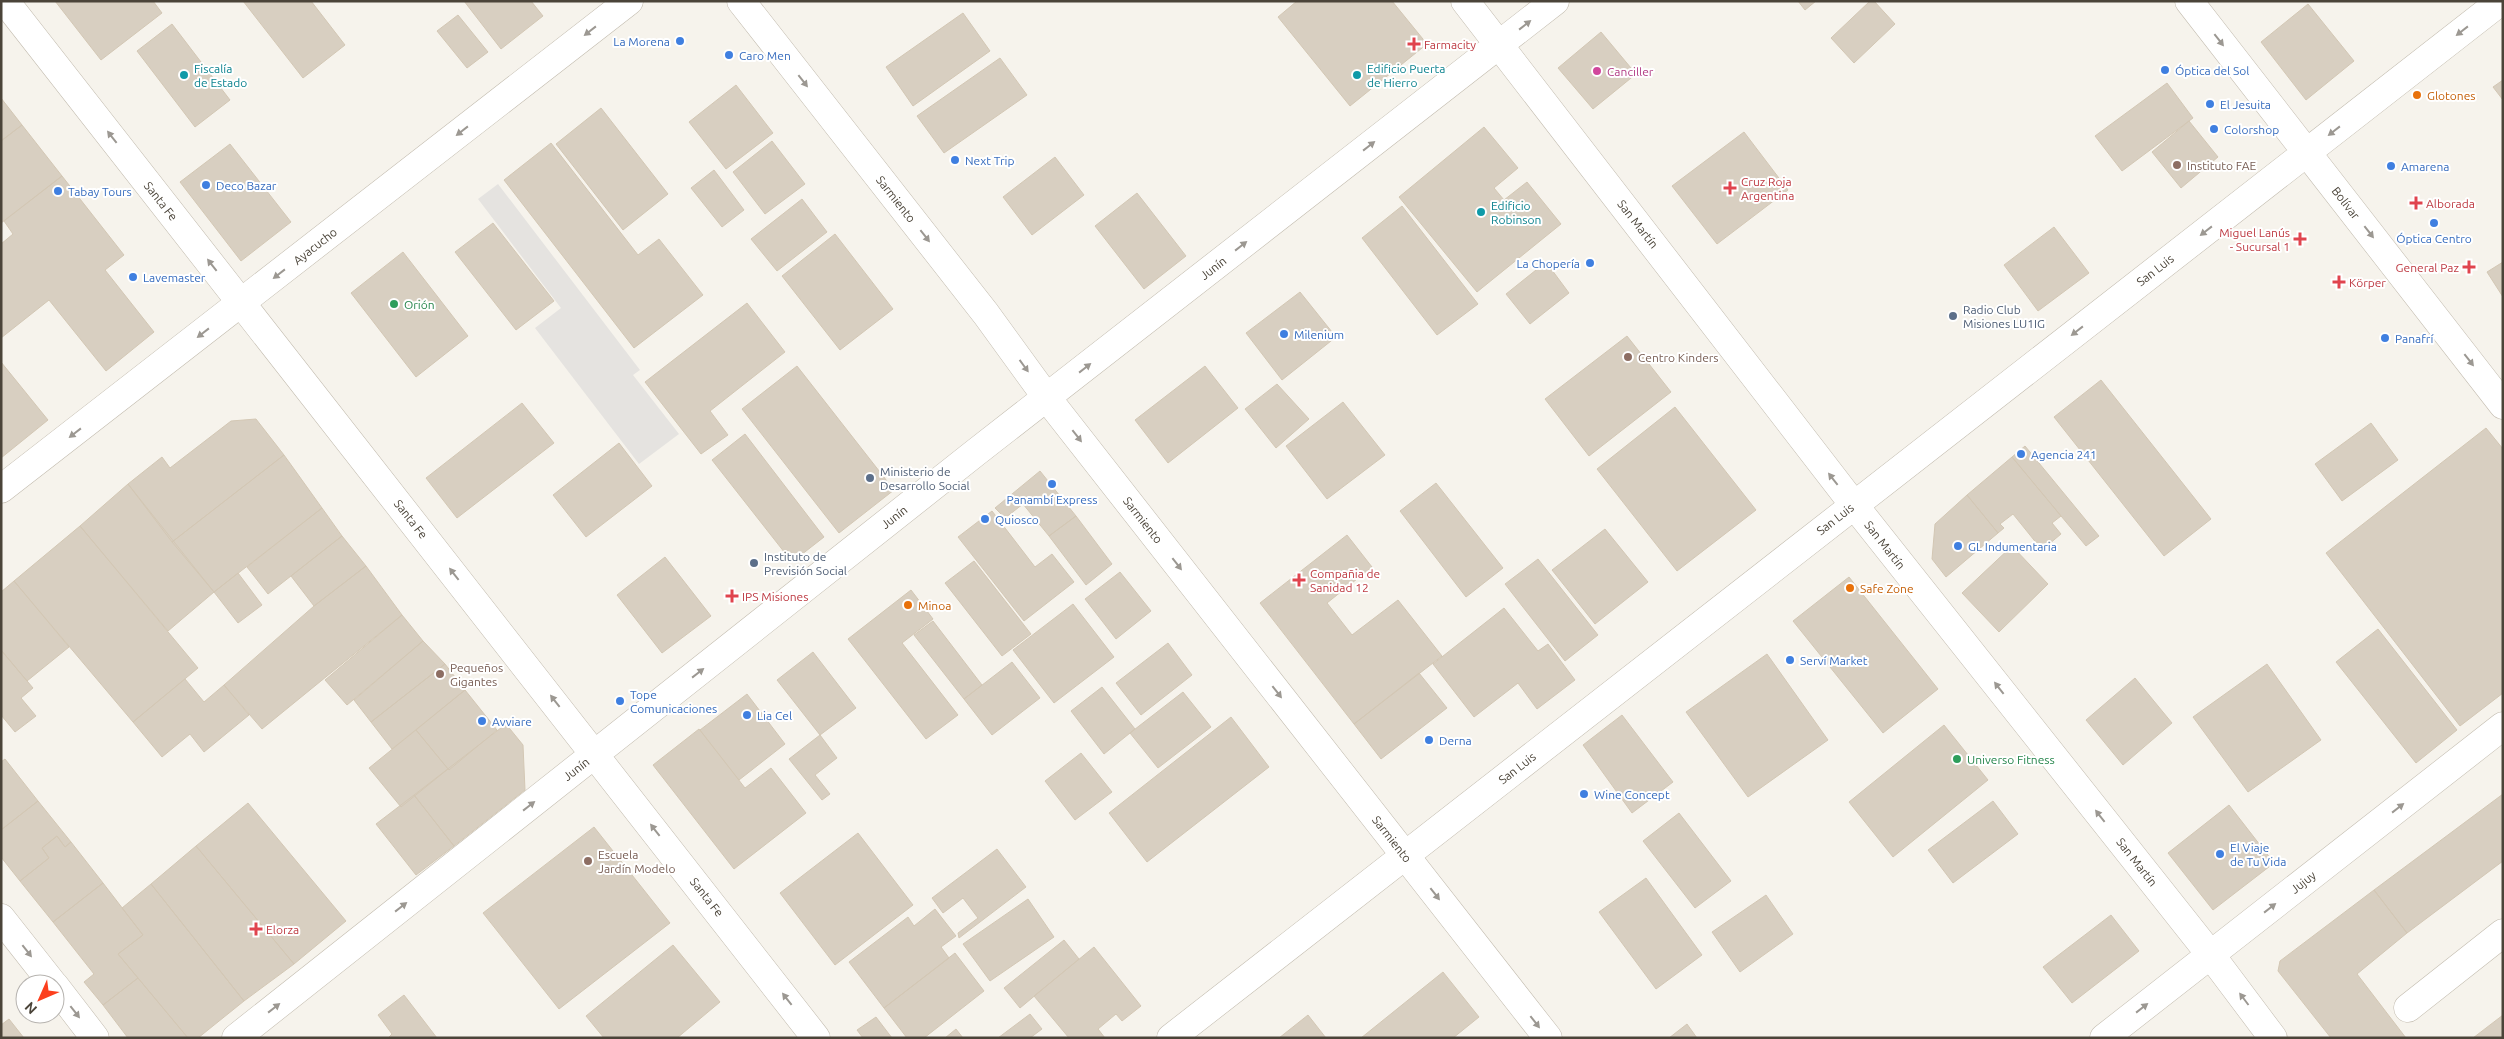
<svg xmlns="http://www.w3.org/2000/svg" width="2504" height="1039" font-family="Ubuntu,sans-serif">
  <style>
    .parking { fill: #e5e3e0 }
    .building { fill: #d8cfc1; stroke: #d3c7b4 }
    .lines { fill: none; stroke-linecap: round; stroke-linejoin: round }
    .minor-casing { stroke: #c2bbae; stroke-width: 29 }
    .minor { stroke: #fff; stroke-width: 28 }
    .oneway { fill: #9c9892 }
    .shop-dot { fill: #3f7fe0; stroke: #fff; stroke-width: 2 }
    .health-dot { fill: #e0444e; stroke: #fff; stroke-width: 2 }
    .hotel-dot { fill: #d1479c; stroke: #fff; stroke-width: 2 }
    .culture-dot { fill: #0f9aa8; stroke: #fff; stroke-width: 2 }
    .food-dot { fill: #e8710a; stroke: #fff; stroke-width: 2 }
    .education-dot { fill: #8d6e63; stroke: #fff; stroke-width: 2 }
    .leisure-dot { fill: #2e9e5b; stroke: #fff; stroke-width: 2 }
    .service-dot { fill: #5c6f8a; stroke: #fff; stroke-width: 2 }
    .labels { text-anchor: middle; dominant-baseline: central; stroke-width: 4; stroke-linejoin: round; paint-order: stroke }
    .shop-label { font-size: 12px; fill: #366cbe; stroke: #fff; text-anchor: start }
    .health-label { font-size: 12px; fill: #be3a42; stroke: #fff; text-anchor: start }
    .culture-label { font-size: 12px; fill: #0d838f; stroke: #fff; text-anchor: start }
    .hotel-label { font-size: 12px; fill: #b23c85; stroke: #fff; text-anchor: start }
    .food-label { font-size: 12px; fill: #c56008; stroke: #fff; text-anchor: start }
    .education-label { font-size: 12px; fill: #785e54; stroke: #fff; text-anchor: start }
    .street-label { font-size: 12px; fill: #4b4439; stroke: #fff }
    .leisure-label { font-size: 12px; fill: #27864d; stroke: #fff; text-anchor: start }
    .service-label { font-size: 12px; fill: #4e5e75; stroke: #fff; text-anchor: start }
  </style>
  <rect width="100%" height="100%" fill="#f6f3ec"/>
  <!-- parking -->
  <path class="parking" d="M498,184L640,370L633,375L679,434L639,464L535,328L561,308L478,199Z"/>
  <!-- building -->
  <path class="building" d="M55,1H153L162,13L101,60Z
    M243,1H311L345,45L303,78Z
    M464,1H531L543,16L501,49Z
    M1297,1H1392L1427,44L1350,106L1278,17Z
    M1798,1H1816L1805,10Z
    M1870,1H1874L1895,24L1854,63L1831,38Z
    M2308,4L2354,61L2306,100L2261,42Z
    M963,13L990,51L913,106L886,67Z
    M458,15L488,52L467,68L437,31Z
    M172,24L230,100L195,127L137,51Z
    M1601,32L1636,74L1593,109L1558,68Z
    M1000,58L1027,95L944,153L917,116Z
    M2503,80V100L2493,87Z
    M2167,83L2193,118L2122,171L2095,136Z
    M736,85L773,133L726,169L689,122Z
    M1,98L22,125L1,141Z
    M601,108L668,194L623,230L556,144Z
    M2189,121L2218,157L2181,188L2152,152Z
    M22,125L62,176L1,223V141Z
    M1484,127L1518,168L1494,188L1504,200L1527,182L1561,224L1477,292L1399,197Z
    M1744,132L1788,190L1717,244L1672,186Z
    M772,141L805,184L765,214L733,172Z
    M551,143L638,255L659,239L703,295L634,348L504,180Z
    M230,144L291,222L241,261L180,182Z
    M1055,157L1084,195L1032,235L1003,197Z
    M714,170L744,210L722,227L691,188Z
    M62,176L124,255L105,270L154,332L106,371L49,300L1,338V244L13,234L4,221Z
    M1137,193L1186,256L1144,289L1095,226Z
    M802,199L827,232L777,271L751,239Z
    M1402,206L1478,304L1437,335L1362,238Z
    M493,223L554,301L516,330L455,252Z
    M2054,227L2089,273L2038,311L2004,265Z
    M835,234L893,309L840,350L782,276Z
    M403,252L468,336L416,377L351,293Z
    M1546,262L1569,293L1530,324L1506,294Z
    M2503,262V297L2487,272Z
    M1300,292L1336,337L1282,380L1246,333Z
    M747,303L785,352L710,411L728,435L701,454L645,382Z
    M1627,336L1671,392L1589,456L1545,399Z
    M1,362L48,420L1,458Z
    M797,366L894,490L839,533L742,409Z
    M1205,366L1238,408L1168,463L1135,420Z
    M2101,380L2211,519L2164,556L2054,417Z
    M1277,384L1309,419L1276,448L1245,409Z
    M1343,402L1385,455L1327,499L1286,446Z
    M522,403L554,443L457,518L426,478Z
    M1675,407L1756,510L1677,571L1597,469Z
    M256,419L284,455L172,542L128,484L162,457L170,468L231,421Z
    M2371,423L2398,460L2342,501L2315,464Z
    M2486,428L2503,449V693L2460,726L2326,553Z
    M745,434L824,537L792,562L712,460Z
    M619,443L652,486L586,537L553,495Z
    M2025,446L2099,536L2086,546L2012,457Z
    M284,455L322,508L214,592L172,542Z
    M2012,457L2061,516L2052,523L2061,534L2042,550L2013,514L2000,524L2004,528L1998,533L1967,495Z
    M1040,471L1076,516L1049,536L1023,504L1005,518L995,508Z
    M1436,483L1503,568L1466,597L1400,511Z
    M128,484L214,592L168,631L80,526Z
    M1967,495L1998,533L1946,577L1932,559L1935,524Z
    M322,508L342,536L268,594L247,567Z
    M992,511L1035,567L1052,554L1074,582L1024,621L958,537Z
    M1076,516L1112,564L1086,585L1049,536Z
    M80,526L198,668L133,722L14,581Z
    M1605,529L1648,582L1595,624L1552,570Z
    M1347,535L1372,567L1327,603L1352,635L1398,600L1442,656L1354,724L1260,603Z
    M342,536L366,566L314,606L291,576Z
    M2012,546L2048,584L1999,632L1962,593Z
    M665,557L711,616L662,653L617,595Z
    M1538,559L1598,635L1565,661L1505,584Z
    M974,561L1031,634L1002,656L945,583Z
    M366,566L402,615L262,729L224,685L314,606Z
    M1120,572L1151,611L1116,639L1085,599Z
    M238,573L262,605L238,623L214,592Z
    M1849,577L1938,689L1883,733L1793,621Z
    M14,581L69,647L27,681L1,650V592Z
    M911,590L933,619L902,643L958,715L926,739L848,639Z
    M1073,604L1114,657L1054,703L1013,650Z
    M1504,608L1538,651L1548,644L1575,680L1537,709L1518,683L1474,717L1433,664Z
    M402,615L423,641L347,705L325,680Z
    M933,621L982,685L964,699L914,635Z
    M2378,629L2457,730L2416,763L2336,662Z
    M423,641L445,664L371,722L354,700Z
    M1168,643L1192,675L1141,715L1116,683Z
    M1,650L33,688L21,698L36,716L15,732L1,715Z
    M813,652L856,708L820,735L777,680Z
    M1767,654L1828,740L1748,797L1686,712Z
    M1012,662L1040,698L992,735L964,699Z
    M445,664L465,690L392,749L371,722Z
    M2267,664L2321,740L2248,792L2193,717Z
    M1419,673L1447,708L1381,759L1354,724Z
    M2135,678L2172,723L2123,765L2086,720Z
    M185,679L204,702L224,685L249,715L204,752L190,734L162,757L133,722Z
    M1102,687L1135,729L1104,754L1071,711Z
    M465,690L497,730L449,770L416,730Z
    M1183,692L1211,727L1158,768L1130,733Z
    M747,694L785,744L739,780L700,730Z
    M1622,715L1673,782L1632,813L1583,745Z
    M1231,717L1269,767L1147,862L1109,813Z
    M506,724L523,745L525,790L454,846L414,795Z
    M1944,725L1988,780L1893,857L1849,802Z
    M699,729L745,788L771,768L806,813L734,869L653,765Z
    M416,730L448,769L401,807L369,768Z
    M820,735L837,758L815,775L830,794L822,800L789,759Z
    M1081,753L1112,792L1075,820L1045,781Z
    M5,759L38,801L1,830V762Z
    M2503,794V861L2407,933L2374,890Z
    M414,795L454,846L416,875L376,824Z
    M38,801L71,842L65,847L57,836L42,848L49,858L20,881L1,857V830Z
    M1993,801L2018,834L1953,883L1928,850Z
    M248,803L346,921L294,964L196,846Z
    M2229,805L2274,863L2213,910L2168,853Z
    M1679,813L1731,881L1695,908L1643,841Z
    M594,827L670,923L559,1009L483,913Z
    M858,833L913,905L835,965L780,893Z
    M57,836L65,847L71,842L103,883L53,922L20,881L49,858L42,848Z
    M196,846L294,964L244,1001L151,884Z
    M997,849L1026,887L959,938L958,933L978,918L963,898L943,913L932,898Z
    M1646,878L1702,955L1656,989L1599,912Z
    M103,883L143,935L118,954L138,978L103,1005L84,982L94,974L53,922Z
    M151,884L244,1001L198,1038H188L118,954L143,935L122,908Z
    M2374,890L2407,933L2357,974L2406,1038H2331L2278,971L2280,961Z
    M1766,895L1793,934L1740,972L1712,932Z
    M1028,899L1054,937L990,981L963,944Z
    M935,909L956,936L941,947L949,958L884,1008L849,962L908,917L914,926Z
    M2111,915L2139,951L2072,1003L2043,967Z
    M1064,940L1079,959L1020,1008L1004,988Z
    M673,945L720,1002L677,1038H604L586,1016Z
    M1094,947L1141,1006L1122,1021L1116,1014L1098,1029L1105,1038H1069L1034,996Z
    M955,953L984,991L924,1038H907L884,1008Z
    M1443,972L1479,1017L1453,1038H1361Z
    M138,978L188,1038H128L103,1005Z
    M404,995L437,1038H388L392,1034L378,1015Z
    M1030,1014L1042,1029L1030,1038H998Z
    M1308,1015L1326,1038H1279Z
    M2503,1015V1038H2473Z
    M876,1017L892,1038H863L857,1030Z
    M9,1019L24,1038H1V1025Z
    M1687,1024L1697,1038H1669Z
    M956,1029L963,1038H945Z"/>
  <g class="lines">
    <defs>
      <path id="minor" d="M5,1L816,1038
        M741,1L986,314L1047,398L1548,1038
        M1465,1L1854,505L2210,954L2273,1038
        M2189,1L2503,405
        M1,489L629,1
        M1,918L53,984
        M55,986L95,1038
        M2408,1008L2503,933
        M236,1038L975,453L1555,1
        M1171,1038L2501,1
        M2104,1038L2503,726"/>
    </defs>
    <!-- minor casing -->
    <use href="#minor" class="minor-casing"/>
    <!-- minor -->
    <use href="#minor" class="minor"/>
  </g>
  <!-- one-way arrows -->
  <defs><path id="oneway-solid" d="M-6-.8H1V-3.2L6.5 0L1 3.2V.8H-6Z" transform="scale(1.25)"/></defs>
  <g class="oneway">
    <use href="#oneway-solid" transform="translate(1525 25) rotate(-38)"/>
    <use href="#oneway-solid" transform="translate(590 31) rotate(142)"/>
    <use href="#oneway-solid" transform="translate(2462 31) rotate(142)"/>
    <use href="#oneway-solid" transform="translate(2219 40) rotate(52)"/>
    <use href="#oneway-solid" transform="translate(803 81) rotate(52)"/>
    <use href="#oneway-solid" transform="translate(462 131) rotate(142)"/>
    <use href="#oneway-solid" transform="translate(2334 131) rotate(142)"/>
    <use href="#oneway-solid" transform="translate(112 137) rotate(-128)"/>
    <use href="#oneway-solid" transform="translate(1369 146) rotate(-38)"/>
    <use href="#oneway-solid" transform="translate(2206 231) rotate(142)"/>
    <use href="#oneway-solid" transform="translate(2369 232) rotate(52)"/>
    <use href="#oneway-solid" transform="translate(925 236) rotate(52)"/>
    <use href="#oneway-solid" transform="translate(1241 246) rotate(-38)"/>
    <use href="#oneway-solid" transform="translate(212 265) rotate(-128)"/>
    <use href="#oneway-solid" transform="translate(279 274) rotate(142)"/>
    <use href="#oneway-solid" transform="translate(2077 331) rotate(142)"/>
    <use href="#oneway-solid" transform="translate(203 333) rotate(142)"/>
    <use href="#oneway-solid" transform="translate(2469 360) rotate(52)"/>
    <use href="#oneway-solid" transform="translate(1024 366) rotate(54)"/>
    <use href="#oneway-solid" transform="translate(1085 368) rotate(-38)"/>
    <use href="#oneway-solid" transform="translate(75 433) rotate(142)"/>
    <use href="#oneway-solid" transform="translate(1077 436) rotate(52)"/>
    <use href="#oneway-solid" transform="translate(1833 479) rotate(-128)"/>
    <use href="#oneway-solid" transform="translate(1177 564) rotate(52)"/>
    <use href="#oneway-solid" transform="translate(454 574) rotate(-128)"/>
    <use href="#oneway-solid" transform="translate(698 673) rotate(-38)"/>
    <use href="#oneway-solid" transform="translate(1999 688) rotate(-128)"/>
    <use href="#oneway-solid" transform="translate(1277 692) rotate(52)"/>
    <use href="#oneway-solid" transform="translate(555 701) rotate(-128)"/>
    <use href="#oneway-solid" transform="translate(529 806) rotate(-38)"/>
    <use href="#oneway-solid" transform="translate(2398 808) rotate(-38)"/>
    <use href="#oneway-solid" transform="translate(2100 816) rotate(-128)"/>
    <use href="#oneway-solid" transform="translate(655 830) rotate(-128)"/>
    <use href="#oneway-solid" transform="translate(1435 894) rotate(52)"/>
    <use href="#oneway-solid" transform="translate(401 907) rotate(-38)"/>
    <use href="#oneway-solid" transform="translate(2270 908) rotate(-38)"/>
    <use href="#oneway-solid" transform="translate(27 951) rotate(52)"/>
    <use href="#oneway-solid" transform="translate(787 999) rotate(-128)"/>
    <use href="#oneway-solid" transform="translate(2244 999) rotate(-127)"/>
    <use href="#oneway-solid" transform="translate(274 1008) rotate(-38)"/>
    <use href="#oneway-solid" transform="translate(2142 1008) rotate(-38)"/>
    <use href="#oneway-solid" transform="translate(75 1012) rotate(52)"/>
    <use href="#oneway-solid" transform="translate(1535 1022) rotate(52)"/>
  </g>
  <!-- markers -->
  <g class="shop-dot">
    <circle cx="680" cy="41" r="5"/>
    <circle cx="729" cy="55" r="5"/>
    <circle cx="2165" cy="70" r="5"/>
    <circle cx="2210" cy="104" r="5"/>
    <circle cx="2214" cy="129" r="5"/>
    <circle cx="955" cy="160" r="5"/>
    <circle cx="2391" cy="166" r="5"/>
    <circle cx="206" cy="185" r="5"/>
    <circle cx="58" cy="191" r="5"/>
    <circle cx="2434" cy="223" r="5"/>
    <circle cx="1590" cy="263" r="5"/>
    <circle cx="133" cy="277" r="5"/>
    <circle cx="1284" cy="334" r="5"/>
    <circle cx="2385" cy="338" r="5"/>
    <circle cx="2021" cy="454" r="5"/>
    <circle cx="1052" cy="484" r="5"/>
    <circle cx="985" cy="519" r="5"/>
    <circle cx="1958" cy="546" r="5"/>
    <circle cx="1790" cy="660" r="5"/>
    <circle cx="620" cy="701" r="5"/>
    <circle cx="747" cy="715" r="5"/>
    <circle cx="482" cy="721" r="5"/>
    <circle cx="1429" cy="740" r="5"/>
    <circle cx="1584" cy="794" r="5"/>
    <circle cx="2220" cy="854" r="5"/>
  </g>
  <g class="health-dot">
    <path d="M1411.5 36.5h5v5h5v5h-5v5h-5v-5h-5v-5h5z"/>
    <path d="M1727.5 180.5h5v5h5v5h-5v5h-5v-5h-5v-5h5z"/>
    <path d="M2413.5 195.5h5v5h5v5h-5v5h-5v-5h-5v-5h5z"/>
    <path d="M2297.5 231.5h5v5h5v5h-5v5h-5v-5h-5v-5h5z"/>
    <path d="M2466.5 259.5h5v5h5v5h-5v5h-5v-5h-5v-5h5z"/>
    <path d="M2336.5 274.5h5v5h5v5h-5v5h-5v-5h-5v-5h5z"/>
    <path d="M1296.5 572.5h5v5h5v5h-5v5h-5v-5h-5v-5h5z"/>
    <path d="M729.5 588.5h5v5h5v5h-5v5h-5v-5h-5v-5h5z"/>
    <path d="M253.5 921.5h5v5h5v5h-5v5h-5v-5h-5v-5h5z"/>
  </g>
  <circle class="hotel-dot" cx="1597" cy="71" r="5"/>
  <g class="culture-dot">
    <circle cx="184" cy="75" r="5"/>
    <circle cx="1357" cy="75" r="5"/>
    <circle cx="1481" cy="212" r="5"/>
  </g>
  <g class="food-dot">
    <circle cx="2417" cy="95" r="5"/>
    <circle cx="1850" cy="588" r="5"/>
    <circle cx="908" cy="605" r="5"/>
  </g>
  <g class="education-dot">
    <circle cx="2177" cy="165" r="5"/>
    <circle cx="1628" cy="357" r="5"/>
    <circle cx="440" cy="674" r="5"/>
    <circle cx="588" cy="861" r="5"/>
  </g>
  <g class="leisure-dot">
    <circle cx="394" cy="304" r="5"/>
    <circle cx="1957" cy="759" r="5"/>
  </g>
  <g class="service-dot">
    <circle cx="1953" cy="316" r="5"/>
    <circle cx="870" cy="478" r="5"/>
    <circle cx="754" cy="563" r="5"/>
  </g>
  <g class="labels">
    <!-- shop labels -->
    <g class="shop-label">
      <text x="670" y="41" text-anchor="end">La Morena</text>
      <text x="739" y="55">Caro Men</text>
      <text x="2175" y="70">Óptica del Sol</text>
      <text x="2220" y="104">El Jesuita</text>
      <text x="2224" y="129">Colorshop</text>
      <text x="965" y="160">Next Trip</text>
      <text x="2401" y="166">Amarena</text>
      <text x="216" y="185">Deco Bazar</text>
      <text x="68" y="191">Tabay Tours</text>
      <text x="2434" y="238" text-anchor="middle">Óptica Centro</text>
      <text x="1580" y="263" text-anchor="end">La Chopería</text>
      <text x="143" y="277">Lavemaster</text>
      <text x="1294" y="334">Milenium</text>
      <text x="2395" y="338">Panafrí</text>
      <text x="2031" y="454">Agencia 241</text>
      <text x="1052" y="499" text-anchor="middle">Panambí Express</text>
      <text x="995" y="519">Quiosco</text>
      <text x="1968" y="546">GL Indumentaria</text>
      <text x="1800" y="660">Serví Market</text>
      <text x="630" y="694">Tope<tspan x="630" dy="14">Comunicaciones</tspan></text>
      <text x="757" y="715">Lia Cel</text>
      <text x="492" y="721">Avviare</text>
      <text x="1439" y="740">Derna</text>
      <text x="1594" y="794">Wine Concept</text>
      <text x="2230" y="847">El Viaje<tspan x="2230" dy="14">de Tu Vida</tspan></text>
    </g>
    <!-- health labels -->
    <g class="health-label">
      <text x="1424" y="44">Farmacity</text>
      <text x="1741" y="181">Cruz Roja<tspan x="1741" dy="14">Argentina</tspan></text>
      <text x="2426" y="203">Alborada</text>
      <text x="2290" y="232" text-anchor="end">Miguel Lanús<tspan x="2290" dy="14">- Sucursal 1</tspan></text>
      <text x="2459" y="267" text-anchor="end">General Paz</text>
      <text x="2349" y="282">Körper</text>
      <text x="1310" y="573">Compañia de<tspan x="1310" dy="14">Sanidad 12</tspan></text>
      <text x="742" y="596">IPS Misiones</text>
      <text x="266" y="929">Elorza</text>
    </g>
    <!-- culture labels -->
    <g class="culture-label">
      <text x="194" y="68">Fiscalía<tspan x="194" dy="14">de Estado</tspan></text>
      <text x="1367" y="68">Edificio Puerta<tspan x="1367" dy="14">de Hierro</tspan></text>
      <text x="1491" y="205">Edificio<tspan x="1491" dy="14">Robinson</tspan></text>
    </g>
    <!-- hotel labels -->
    <g class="hotel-label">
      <text x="1607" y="71">Canciller</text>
    </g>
    <!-- food labels -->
    <g class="food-label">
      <text x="2427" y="95">Glotones</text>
      <text x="1860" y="588">Safe Zone</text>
      <text x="918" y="605">Minoa</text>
    </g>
    <!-- education labels -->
    <g class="education-label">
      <text x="2187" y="165">Instituto FAE</text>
      <text x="1638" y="357">Centro Kinders</text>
      <text x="450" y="667">Pequeños<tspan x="450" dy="14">Gigantes</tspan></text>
      <text x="598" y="854">Escuela<tspan x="598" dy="14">Jardín Modelo</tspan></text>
    </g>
    <!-- street labels -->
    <g class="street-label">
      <text transform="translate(896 199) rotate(52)">Sarmiento</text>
      <text transform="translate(161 201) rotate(52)">Santa Fe</text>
      <text transform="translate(2346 203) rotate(52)">Bolívar</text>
      <text transform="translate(1638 224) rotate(52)">San Martín</text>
      <text transform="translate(315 246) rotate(-38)">Ayacucho</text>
      <text transform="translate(1213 268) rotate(-38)">Junín</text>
      <text transform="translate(2155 270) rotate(-38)">San Luis</text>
      <text transform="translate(894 517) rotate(-38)">Junín</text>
      <text transform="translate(411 519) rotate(52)">Santa Fe</text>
      <text transform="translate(1835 519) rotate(-38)">San Luis</text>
      <text transform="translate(1143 520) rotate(52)">Sarmiento</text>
      <text transform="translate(1885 545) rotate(52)">San Martín</text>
      <text transform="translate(1517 768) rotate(-38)">San Luis</text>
      <text transform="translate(576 769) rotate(-38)">Junín</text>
      <text transform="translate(1392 839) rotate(52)">Sarmiento</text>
      <text transform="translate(2137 862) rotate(52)">San Martín</text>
      <text transform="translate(2303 882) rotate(-38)">Jujuy</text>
      <text transform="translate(707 897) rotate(52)">Santa Fe</text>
    </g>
    <!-- leisure labels -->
    <g class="leisure-label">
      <text x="404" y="304">Orión</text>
      <text x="1967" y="759">Universo Fitness</text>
    </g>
    <!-- service labels -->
    <g class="service-label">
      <text x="1963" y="309">Radio Club<tspan x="1963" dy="14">Misiones LU1IG</tspan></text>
      <text x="880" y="471">Ministerio de<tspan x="880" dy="14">Desarrollo Social</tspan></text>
      <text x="764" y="556">Instituto de<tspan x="764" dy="14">Previsión Social</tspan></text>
    </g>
  </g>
  <!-- border -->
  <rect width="2504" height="1039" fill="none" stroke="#4b4439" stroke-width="5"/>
  <!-- north arrow -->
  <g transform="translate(40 999) rotate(225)"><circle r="24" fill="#ffffff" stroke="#b7b4b0"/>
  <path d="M0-4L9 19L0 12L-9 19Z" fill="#fc3f1d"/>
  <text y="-8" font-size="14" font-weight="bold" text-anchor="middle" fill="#4b4439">N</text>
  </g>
</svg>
